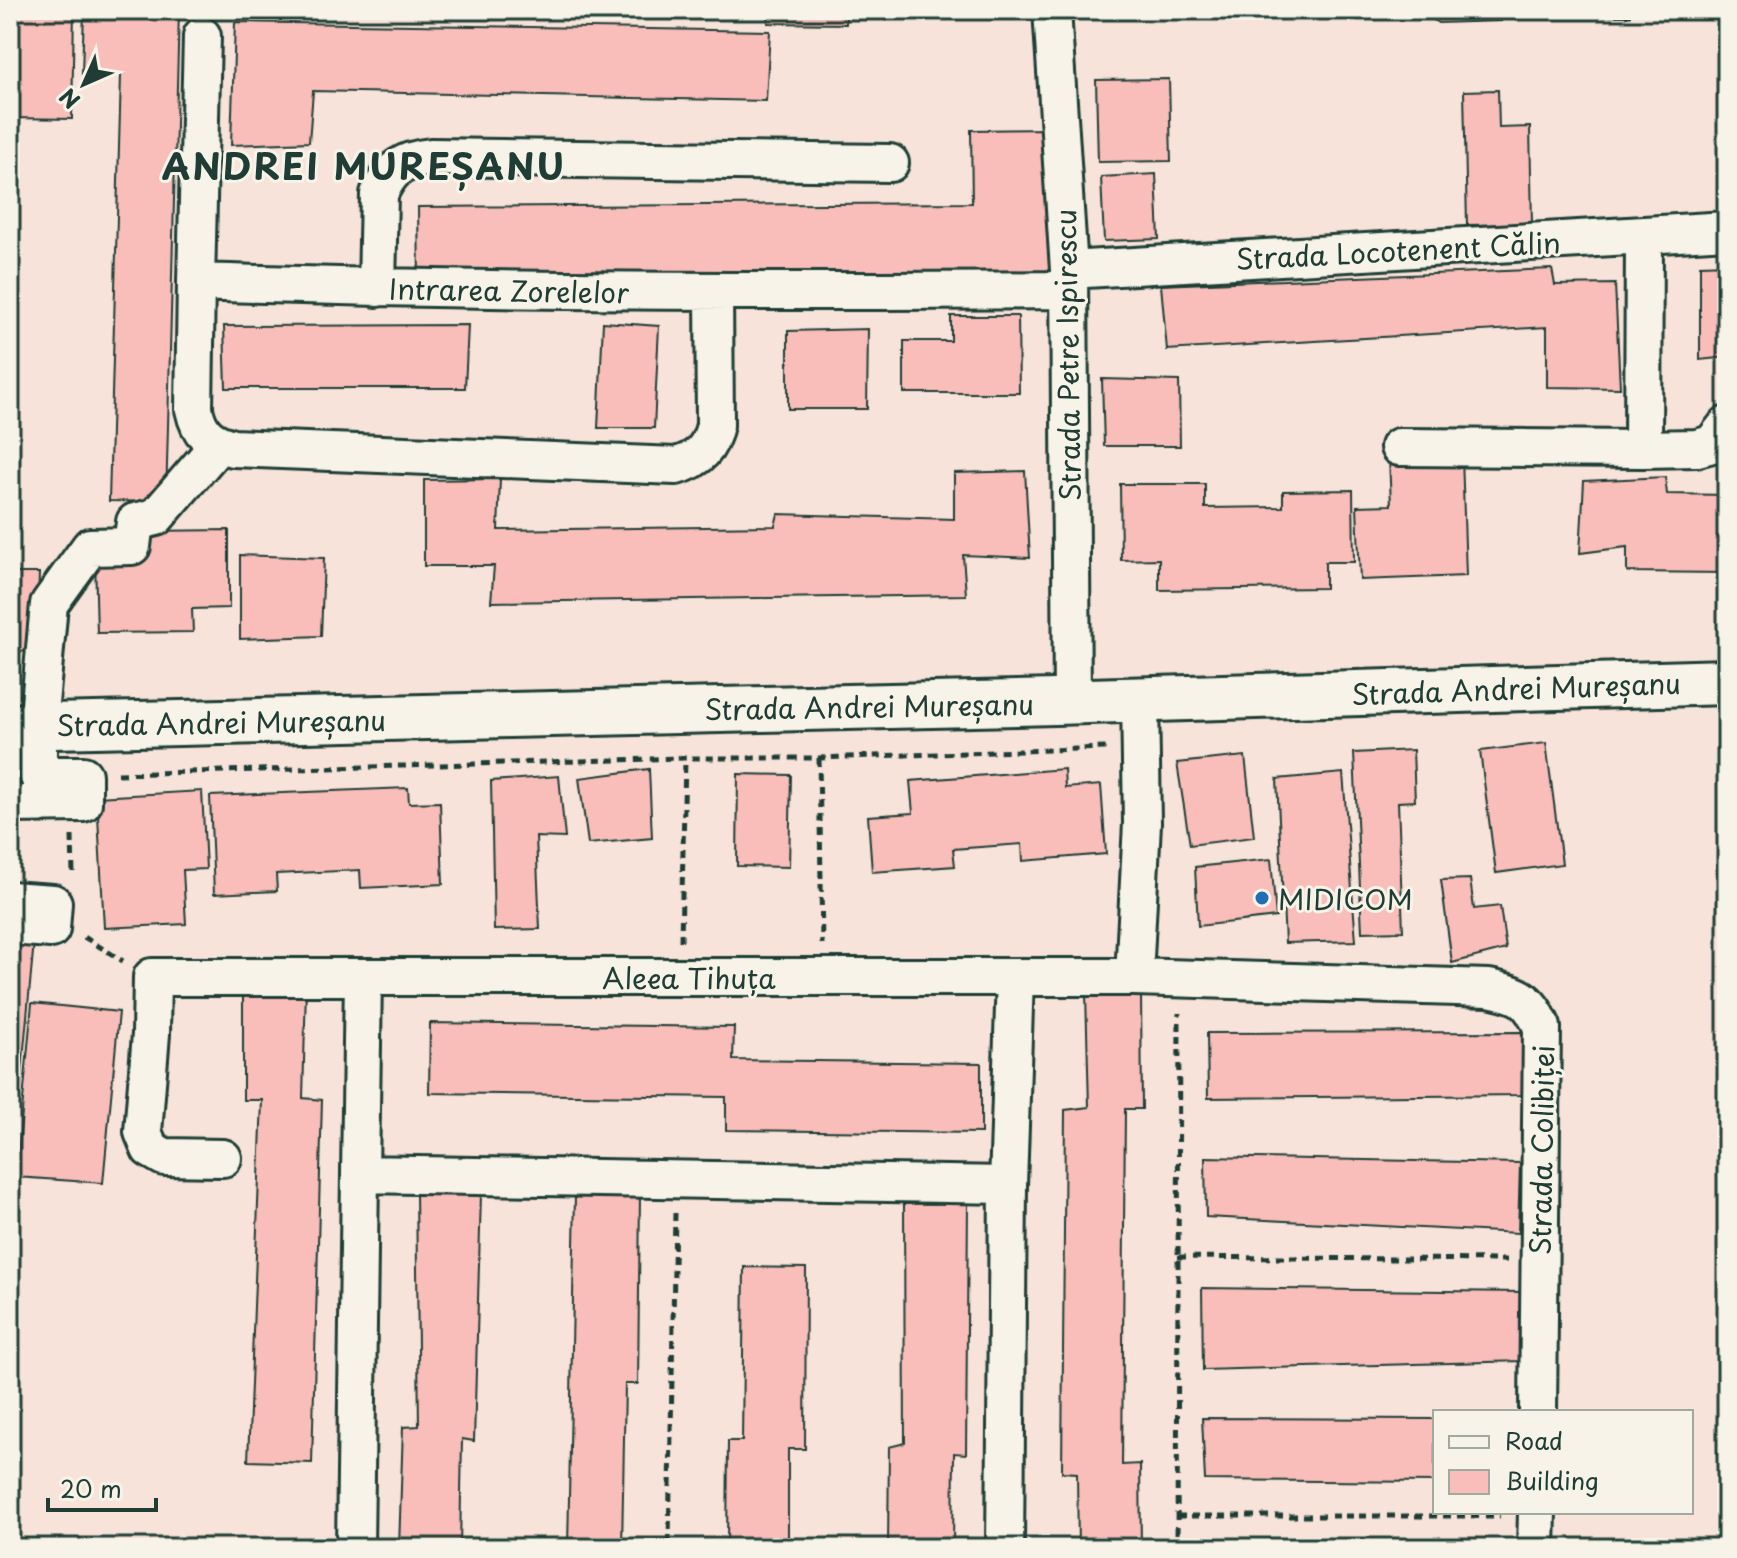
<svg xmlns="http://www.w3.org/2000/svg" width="1737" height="1558" font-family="'Playpen Sans',sans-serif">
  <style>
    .building { fill: #fabeba; stroke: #1f3d34; stroke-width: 2 }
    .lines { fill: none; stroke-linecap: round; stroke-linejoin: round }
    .minor-casing { stroke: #1f3d34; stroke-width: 42 }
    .major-casing { stroke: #1f3d34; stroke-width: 50 }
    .path { stroke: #1f3d34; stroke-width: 5; stroke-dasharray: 8 6; stroke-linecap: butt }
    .minor { stroke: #f7f3e8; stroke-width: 36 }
    .major { stroke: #f7f3e8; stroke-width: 44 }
    .poi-dot { fill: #1f6fb2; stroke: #f7f3e8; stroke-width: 3 }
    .labels { text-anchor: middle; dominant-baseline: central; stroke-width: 6; stroke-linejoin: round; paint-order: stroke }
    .street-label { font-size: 28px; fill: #1f3d34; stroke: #f7f3e8 }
    .poi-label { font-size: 28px; fill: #1f3d34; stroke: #f7f3e8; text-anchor: start }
    .district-label { font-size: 36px; font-weight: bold; letter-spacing: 2px; fill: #1f3d34; stroke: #f7f3e8 }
  </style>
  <rect width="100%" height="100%" fill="#f8e3da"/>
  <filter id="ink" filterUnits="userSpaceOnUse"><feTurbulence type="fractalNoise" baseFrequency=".0125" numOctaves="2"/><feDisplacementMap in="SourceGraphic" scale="16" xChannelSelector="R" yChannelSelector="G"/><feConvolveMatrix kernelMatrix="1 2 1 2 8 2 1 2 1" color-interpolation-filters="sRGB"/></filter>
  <g filter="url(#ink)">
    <!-- building -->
    <path class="building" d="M10,10H74L72,119L10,118Z
      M84,10H179L166,502L109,501L121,75L82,74Z
      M768,10H846V24L768,23Z
      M1386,10H1500L1501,21L1438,23L1425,14L1386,16Z
      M1592,10H1630V16H1592Z
      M235,22L770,31L766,101L313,91L309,142L231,145Z
      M1169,79L1171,161L1098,162L1096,80Z
      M1498,90L1499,128L1530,127L1532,224L1467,225L1464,91Z
      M1053,129L1054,275L419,280L418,207L972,203L971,130Z
      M1156,174L1159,239L1104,241L1101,177Z
      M1727,264V357L1700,360V265Z
      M1552,269L1555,285L1615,284L1620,388L1547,387V327L1167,350L1161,285Z
      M951,316H1018L1019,393H904V341H951Z
      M603,322L659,326L654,428H598Z
      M468,325L465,388H226L224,326Z
      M868,329L867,409H788V331Z
      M1102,379L1179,381L1180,446H1104Z
      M1462,456L1466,576L1360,580L1357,506L1391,505L1389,458Z
      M1025,471L1030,558L963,555L966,595L491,602L494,566H424V480L500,479L498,530L775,526L778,514L954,519V473Z
      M1665,477L1667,494L1727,495V573L1627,572V547L1580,553L1584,481Z
      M1120,484H1205V508L1283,507V491L1353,490L1354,562H1325V588L1159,590V559L1121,560Z
      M229,530V608L192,609L193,632L97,633L95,558L146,531Z
      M240,555L324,558L321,636L240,639Z
      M10,573H39L37,652L10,651Z
      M1546,743L1562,864L1496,873L1480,751Z
      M1413,750L1415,801L1398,802L1403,931L1362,932L1354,753Z
      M1245,756L1254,837L1190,845L1177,763Z
      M649,769L652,838L588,844L579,778Z
      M1064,769L1065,788L1101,785L1106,854L1023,861L1022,844L953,849L955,866L872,872L868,816L913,813L910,781Z
      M1343,773L1356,941L1285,943L1277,779Z
      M738,774L791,775L789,867L737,866Z
      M559,776L565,838L536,837L540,929L494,930L491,781Z
      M408,788L409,803L440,802L443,884L361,888L360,870L276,874L277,891L214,894L210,796Z
      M202,791L206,869L183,870L186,924L104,928L97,797Z
      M1271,859L1276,917L1198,926L1195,867Z
      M1470,879L1474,909L1500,906L1506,949L1452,963L1441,880Z
      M10,940L34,941L20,1092H10Z
      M306,987L303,1098L322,1100L312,1463L248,1461L262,1100H243V989Z
      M1086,993H1141L1142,1109H1125L1122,1465L1140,1464L1141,1548H1078L1077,1473L1062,1472L1065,1110L1089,1107Z
      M32,1003L119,1012L103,1183L16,1177Z
      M430,1023L734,1027L733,1060L981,1063V1133L726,1130V1097L429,1093Z
      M1523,1032V1095L1208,1098L1207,1033Z
      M1205,1157L1520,1163L1518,1233L1206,1217Z
      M416,1192L481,1194L474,1441L462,1439L460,1548H399L403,1427L419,1426Z
      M640,1194L638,1384H625L622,1548H568L575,1196Z
      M968,1203L966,1454L954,1453L953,1548H888L889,1447L905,1443L904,1204Z
      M744,1267L806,1268L805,1449H788V1548H727L728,1441H742Z
      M1202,1288L1524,1292L1523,1361L1203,1370Z
      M1202,1418L1435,1419V1482L1205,1480Z"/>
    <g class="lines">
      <defs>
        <path id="minor" d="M1052,10L1069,270L1072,701
          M202,36L196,282C487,292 777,292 1068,290
          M1644,235L1643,449L1697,448L1712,444L1727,425
          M1069,270L1727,230
          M196,282L194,409C199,433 209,442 233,448L676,466C699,460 710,448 715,425L714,292
          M377,288L379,194C391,167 404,160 432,157L890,163
          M1399,447L1643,449
          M10,804L83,803V775H38V726L49,604L90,547L132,546L135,522L156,517L219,444
          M10,900L53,903L51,929L10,926
          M1134,977L1142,823L1140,699
          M223,1158L164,1157L150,1149L143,1132L151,1034L152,977H1134L1489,988C1520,995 1528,997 1542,1027L1538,1412
          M360,1174L363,978
          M355,1548L360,1174L1008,1185L1015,977
          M1005,1548L1008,1185
          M1536,1548L1537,1512"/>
        <path id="major" d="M10,727L1055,702L1727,682"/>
      </defs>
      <!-- minor casing -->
      <use href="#minor" class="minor-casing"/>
      <!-- major casing -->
      <use href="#major" class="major-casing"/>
      <!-- path -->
      <path class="path" d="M819,758L822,944
        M118,774L685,758H819L1108,748
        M72,836L73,874
        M84,937L123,961
        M681,941L685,759
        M1178,1257L1507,1260
        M1177,1516H1500
        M669,1543L675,1212
        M1177,1548L1179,1013"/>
      <!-- minor -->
      <use href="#minor" class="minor"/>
      <!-- major -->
      <use href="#major" class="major"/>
    </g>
  </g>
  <!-- markers -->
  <circle class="poi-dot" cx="1262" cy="898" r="8"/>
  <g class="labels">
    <!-- street labels -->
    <g class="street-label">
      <text transform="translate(1398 250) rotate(-3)">Strada Locotenent Călin</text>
      <text transform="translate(509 290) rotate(1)">Intrarea Zorelelor</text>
      <text transform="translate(1067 355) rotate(-91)">Strada Petre Ispirescu</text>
      <text transform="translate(1516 688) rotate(-2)">Strada Andrei Mureșanu</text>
      <text transform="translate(869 706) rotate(-1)">Strada Andrei Mureșanu</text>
      <text transform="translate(221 722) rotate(-1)">Strada Andrei Mureșanu</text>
      <text x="689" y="977">Aleea Tihuța</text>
      <text transform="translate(1541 1150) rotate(-89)">Strada Colibiței</text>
    </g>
    <!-- poi labels -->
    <g class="poi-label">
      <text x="1278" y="898">MIDICOM</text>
    </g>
    <!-- district labels -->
    <g class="district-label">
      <text x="364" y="165">ANDREI MUREȘANU</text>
    </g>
  </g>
  <!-- margin -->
  <rect width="1737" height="1558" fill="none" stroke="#f7f3e8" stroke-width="40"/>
  <rect x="20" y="20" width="1697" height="1518" fill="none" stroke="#1f3d34" stroke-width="3" filter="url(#ink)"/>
  <!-- legend -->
  <rect x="1433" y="1410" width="260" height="104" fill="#f7f3e8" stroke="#a1aaa0" stroke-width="2"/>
  <rect x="1449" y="1436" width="40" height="12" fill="#f7f3e8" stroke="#a1aaa0" stroke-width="2"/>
  <text x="1505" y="1450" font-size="24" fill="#1f3d34">Road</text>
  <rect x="1449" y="1470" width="40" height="24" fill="#fabeba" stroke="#a1aaa0" stroke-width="2"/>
  <text x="1505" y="1490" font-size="24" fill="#1f3d34">Building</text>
  <!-- north arrow -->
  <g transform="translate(84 84) rotate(225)" stroke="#f7f3e8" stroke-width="6" paint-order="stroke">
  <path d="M0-6L14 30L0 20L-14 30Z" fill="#1f3d34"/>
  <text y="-12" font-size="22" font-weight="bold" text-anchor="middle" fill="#1f3d34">N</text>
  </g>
  <!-- scale -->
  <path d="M48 1498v12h108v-12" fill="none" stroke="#1f3d34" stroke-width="4"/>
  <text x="60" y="1498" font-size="24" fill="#1f3d34" stroke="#f7f3e8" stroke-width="6" paint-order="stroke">20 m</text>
</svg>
